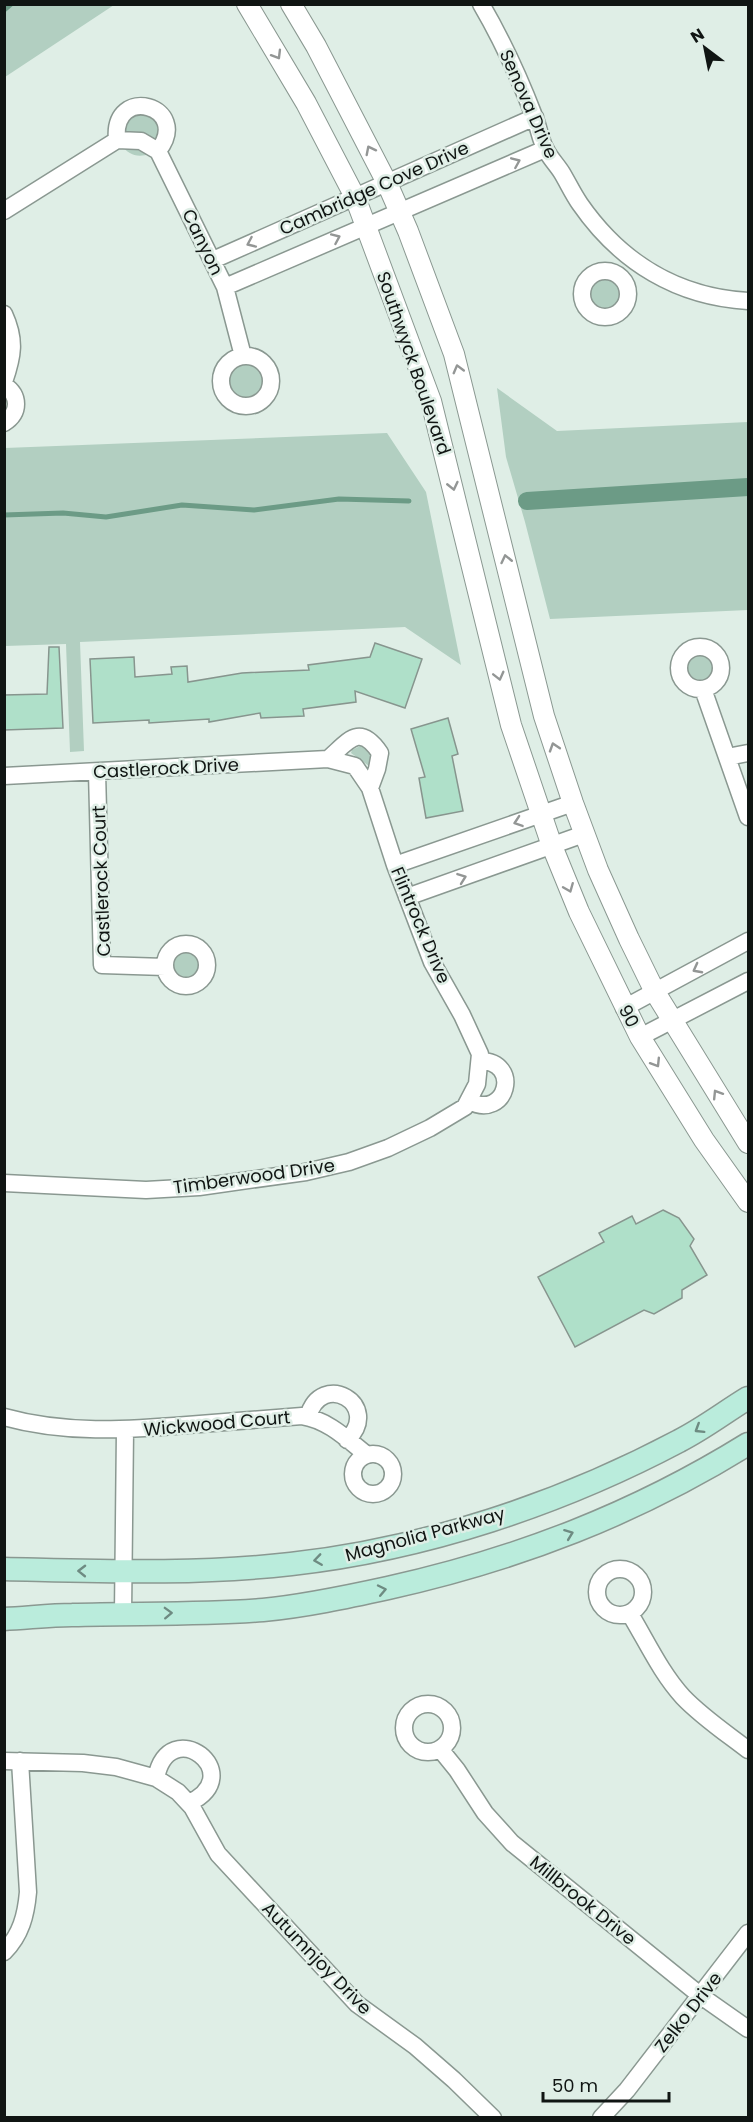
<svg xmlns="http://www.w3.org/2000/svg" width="753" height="2122" font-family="Poppins,sans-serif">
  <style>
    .green { fill: #b2cfc1 }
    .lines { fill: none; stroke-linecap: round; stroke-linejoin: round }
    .stream { stroke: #6c9b86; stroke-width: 5 }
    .canal { stroke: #6c9b86; stroke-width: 18 }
    .building { fill: #afe0c9; stroke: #87958e; stroke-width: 1.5 }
    .minor-casing { stroke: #8a9891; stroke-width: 19 }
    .tertiary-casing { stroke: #8a9891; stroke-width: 22 }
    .secondary-casing { stroke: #8a9891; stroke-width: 25 }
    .minor { stroke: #fff; stroke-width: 16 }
    .tertiary { stroke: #fff; stroke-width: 20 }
    .secondary { stroke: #baecdc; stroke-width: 22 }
    .oneway { stroke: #939695 }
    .oneway2 { stroke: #6e8b82 }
    .labels { text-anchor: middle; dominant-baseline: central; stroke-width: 5; stroke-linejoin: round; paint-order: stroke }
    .street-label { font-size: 18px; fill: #101513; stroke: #dfeee6 }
  </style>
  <rect width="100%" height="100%" fill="#dfeee6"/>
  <!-- green -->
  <path class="green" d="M5,4H113L114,5L5,77Z
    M139,114L153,118L161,129L150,154C137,158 128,155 121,144L126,119Z
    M583 294a21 21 0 1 1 42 0a21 21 0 1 1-42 0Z
    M225 382a21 21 0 1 1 42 0a21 21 0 1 1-42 0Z
    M497,388L557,431L748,422V610L550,619L525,522L506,457Z
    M387,433L426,492L461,665L405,627L80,642L84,751L70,752L66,644L5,646V448Z
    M684 673a21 21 0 1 1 42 0a21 21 0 1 1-42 0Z
    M360,746L368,748L372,757L369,766L351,753L352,750Z
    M169 965a21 21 0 1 1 42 0a21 21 0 1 1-42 0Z"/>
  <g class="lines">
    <!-- stream -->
    <path class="stream" d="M4,10L11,4
      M4,515L63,513L106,517L182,505L254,510L339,499L409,501"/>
    <!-- canal -->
    <path class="canal" d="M527,501L748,487"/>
  </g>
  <!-- building -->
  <path class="building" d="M375,643L422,659L405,708L355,691L356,702L303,709L304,716L261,718L260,713L209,722V719L149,723V720L93,723L90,659L134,657L135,677L172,674L171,667L187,666L188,682L242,673L309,670L308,665L370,657Z
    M49,647H59L63,728L4,730V695L47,694Z
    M448,718L458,754L452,756L463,811L426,818L419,778L425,777L411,729Z
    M663,1210L679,1218L694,1239L690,1246L707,1275L682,1290V1298L654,1314L644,1310L575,1347L538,1277L604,1242L599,1233L632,1216L636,1224Z"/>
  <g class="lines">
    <defs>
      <path id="minor" d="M481,4C502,40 519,77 534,116C539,127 540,140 546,150C550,158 557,165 562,173C568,183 573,194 580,204C621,263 678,297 748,301
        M117,140C111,83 193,106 158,151
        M4,211L117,140L141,141L158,151L225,287L243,356
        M213,260L535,117
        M582 294a23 23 0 1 1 46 0a23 23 0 1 1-46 0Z
        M225,287L545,149
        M4,314C16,340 13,356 4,382
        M221 381a25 25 0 1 1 50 0a25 25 0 1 1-50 0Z
        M4,385C20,395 20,413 4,423
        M679 668a21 21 0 1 1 42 0a21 21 0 1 1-42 0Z
        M703,689L748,817
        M727,757L748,753
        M328,759C348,742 359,722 380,753L377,769L370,788
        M97,772L102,965L165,967
        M4,776L328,759L355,766L370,788L395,865L432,962L462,1015L480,1054L477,1084L465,1107L430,1128L388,1148L349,1162L306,1172L199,1187L146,1190L4,1183
        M395,865L573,803
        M407,897L584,834
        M165 965a21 21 0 1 1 42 0a21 21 0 1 1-42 0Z
        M624,1008L748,941
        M640,1037L748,981
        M469,1101C507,1121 522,1061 480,1061
        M4,1417C65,1434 126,1430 187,1425C226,1422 264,1419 302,1416C328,1420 347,1439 367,1455
        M308,1417C321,1369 383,1405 347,1440
        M353 1474a20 20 0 1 1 40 0a20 20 0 1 1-40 0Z
        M597 1592a23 23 0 1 1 46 0a23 23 0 1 1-46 0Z
        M123,1614L125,1430
        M630,1614C647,1642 661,1673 683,1697C702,1717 726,1733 748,1750
        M404 1728a24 24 0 1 1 48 0a24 24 0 1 1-48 0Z
        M440,1749L457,1770L485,1813L512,1843L701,1996L748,2029
        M4,1761L83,1763L116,1767L156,1778L178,1792L192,1807L218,1854L357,2004L415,2046L454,2080L493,2118
        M156,1778C169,1712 250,1774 189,1803
        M4,1952C21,1935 26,1915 28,1892L20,1761
        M601,2118L627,2090L748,1933"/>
      <path id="tertiary" d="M247,4L306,103L355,197L431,401L511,725L552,846L579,912L640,1037L704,1140L748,1202
        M291,4L316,46L387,183L408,231L454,354L544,716L573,803L598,870L629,939L655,992L748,1143"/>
      <path id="secondary" d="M4,1569C99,1571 196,1575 291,1564C425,1549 560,1504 679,1441C703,1429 725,1412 748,1398
        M4,1619C27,1618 50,1615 72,1615C135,1613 201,1615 263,1610C305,1606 347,1597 388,1588C518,1559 635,1514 748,1444"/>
    </defs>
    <!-- minor casing -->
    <use href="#minor" class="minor-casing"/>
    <!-- tertiary casing -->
    <use href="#tertiary" class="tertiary-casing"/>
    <!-- secondary casing -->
    <use href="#secondary" class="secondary-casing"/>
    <!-- minor -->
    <use href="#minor" class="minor"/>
    <!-- tertiary -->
    <use href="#tertiary" class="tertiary"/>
    <!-- secondary -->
    <use href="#secondary" class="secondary"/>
  </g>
  <!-- one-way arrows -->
  <defs><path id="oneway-chevron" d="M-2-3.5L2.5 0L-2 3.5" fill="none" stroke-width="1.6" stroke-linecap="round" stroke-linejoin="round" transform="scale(1.5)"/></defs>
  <g class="oneway">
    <use href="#oneway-chevron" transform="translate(277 55) rotate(59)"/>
    <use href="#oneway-chevron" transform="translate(370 150) rotate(-117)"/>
    <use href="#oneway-chevron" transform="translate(516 162) rotate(-23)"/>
    <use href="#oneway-chevron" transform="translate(336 238) rotate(-24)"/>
    <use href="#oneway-chevron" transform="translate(251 243) rotate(156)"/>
    <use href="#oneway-chevron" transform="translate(458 369) rotate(-105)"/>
    <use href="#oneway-chevron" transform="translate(453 486) rotate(77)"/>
    <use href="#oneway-chevron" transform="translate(506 559) rotate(-103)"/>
    <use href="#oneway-chevron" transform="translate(499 676) rotate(76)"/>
    <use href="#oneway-chevron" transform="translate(554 747) rotate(-108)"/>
    <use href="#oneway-chevron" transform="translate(518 822) rotate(161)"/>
    <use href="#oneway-chevron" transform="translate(462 878) rotate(-20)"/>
    <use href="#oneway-chevron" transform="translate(569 888) rotate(68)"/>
    <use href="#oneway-chevron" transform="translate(697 969) rotate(152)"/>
    <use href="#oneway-chevron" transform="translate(656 1063) rotate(58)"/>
    <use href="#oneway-chevron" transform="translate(717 1094) rotate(-122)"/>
  </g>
  <g class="oneway2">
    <use href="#oneway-chevron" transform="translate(699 1429) rotate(148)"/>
    <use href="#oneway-chevron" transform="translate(569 1534) rotate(-21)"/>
    <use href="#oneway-chevron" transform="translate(318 1560) rotate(172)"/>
    <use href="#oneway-chevron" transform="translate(82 1571) rotate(-179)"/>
    <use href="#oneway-chevron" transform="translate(382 1590) rotate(-12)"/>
    <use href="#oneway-chevron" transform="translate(168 1613) rotate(-2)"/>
  </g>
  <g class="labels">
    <!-- street labels -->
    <g class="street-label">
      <text transform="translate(529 104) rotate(66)">Senova Drive</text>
      <text transform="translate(374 188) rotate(-24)">Cambridge Cove Drive</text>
      <text transform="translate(203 242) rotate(64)">Canyon</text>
      <text transform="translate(414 363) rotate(71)">Southwyck Boulevard</text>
      <text transform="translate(166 768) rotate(-3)">Castlerock Drive</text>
      <text transform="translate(101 881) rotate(-92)">Castlerock Court</text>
      <text transform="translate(421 925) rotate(67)">Flintrock Drive</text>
      <text transform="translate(629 1016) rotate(62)">90</text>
      <text transform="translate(254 1176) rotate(-8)">Timberwood Drive</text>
      <text transform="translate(217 1423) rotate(-5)">Wickwood Court</text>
      <text transform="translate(425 1534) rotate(-15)">Magnolia Parkway</text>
      <text transform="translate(583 1900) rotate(39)">Millbrook Drive</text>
      <text transform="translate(317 1958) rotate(46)">Autumnjoy Drive</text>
      <text transform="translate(688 2012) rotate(-52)">Zelko Drive</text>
    </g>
  </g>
  <!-- border -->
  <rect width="753" height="2122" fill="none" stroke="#101513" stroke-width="12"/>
  <!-- north arrow -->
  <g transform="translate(705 48) rotate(328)" stroke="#dfeee6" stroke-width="4.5" paint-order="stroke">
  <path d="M0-4.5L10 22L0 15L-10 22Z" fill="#101513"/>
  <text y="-9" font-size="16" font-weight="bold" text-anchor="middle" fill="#101513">N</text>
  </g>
  <!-- scale -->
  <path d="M543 2092v9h126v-9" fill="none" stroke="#101513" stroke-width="3"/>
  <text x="552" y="2092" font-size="18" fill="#101513" stroke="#dfeee6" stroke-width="4.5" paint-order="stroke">50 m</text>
</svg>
